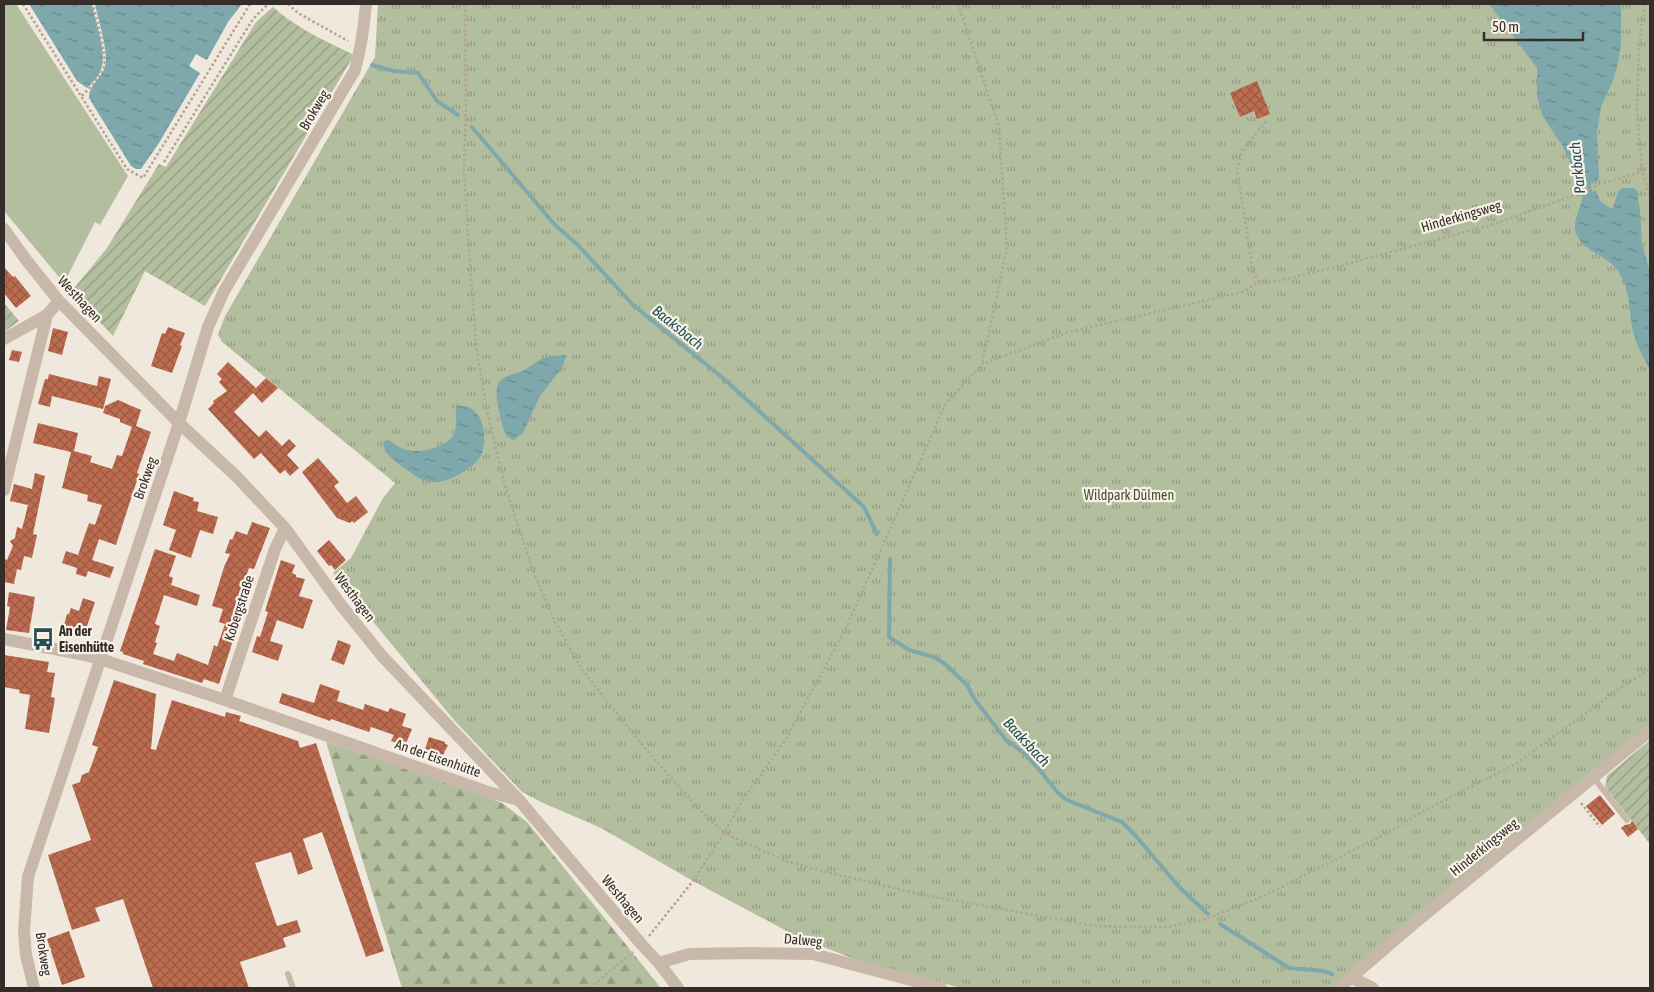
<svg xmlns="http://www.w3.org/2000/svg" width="1654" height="992" font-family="'Asap Condensed',sans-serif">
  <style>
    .grass { fill: #b3be9e }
    .forest { fill: url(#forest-firs) }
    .park { fill: url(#park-tufts) }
    .garden { fill: url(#garden-furrows) }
    .water { fill: url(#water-ripples) }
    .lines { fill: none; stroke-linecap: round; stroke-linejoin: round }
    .stream { stroke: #7ea8ab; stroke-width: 4 }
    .building { fill: url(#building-cross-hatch) }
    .path { stroke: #b3a294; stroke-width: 2.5; stroke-dasharray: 2.5 2.5; stroke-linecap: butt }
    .service { stroke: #c8b8aa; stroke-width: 6 }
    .minor { stroke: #c8b8aa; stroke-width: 12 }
    .labels { text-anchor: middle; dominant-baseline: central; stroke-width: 4.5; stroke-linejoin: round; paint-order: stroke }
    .street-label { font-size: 14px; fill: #352d29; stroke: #f8f2e9 }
    .park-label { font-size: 14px; fill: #44522e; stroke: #f8f2e9 }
    .poi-label { font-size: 14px; font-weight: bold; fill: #352d29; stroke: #f8f2e9; text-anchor: start }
    .water-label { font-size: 15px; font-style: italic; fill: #214f54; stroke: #f8f2e9 }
  </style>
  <defs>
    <pattern id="forest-firs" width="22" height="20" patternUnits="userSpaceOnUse" patternTransform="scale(1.25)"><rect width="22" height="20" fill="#b3be9e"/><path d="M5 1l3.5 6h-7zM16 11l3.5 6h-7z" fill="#929b81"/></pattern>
    <pattern id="park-tufts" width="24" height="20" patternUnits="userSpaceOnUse" patternTransform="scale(1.25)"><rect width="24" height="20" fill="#b3be9e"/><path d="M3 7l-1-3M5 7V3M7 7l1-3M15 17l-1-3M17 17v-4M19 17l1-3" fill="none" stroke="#929b81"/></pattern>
    <pattern id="garden-furrows" width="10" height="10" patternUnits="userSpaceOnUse" patternTransform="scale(1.25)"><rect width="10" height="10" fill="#b3be9e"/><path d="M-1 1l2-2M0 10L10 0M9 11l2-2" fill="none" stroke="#929b81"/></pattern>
    <pattern id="water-ripples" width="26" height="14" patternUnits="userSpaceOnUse" patternTransform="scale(1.25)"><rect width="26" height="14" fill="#7ea8ab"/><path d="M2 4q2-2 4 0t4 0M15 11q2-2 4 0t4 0" fill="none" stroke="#68898b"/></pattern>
    <pattern id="building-cross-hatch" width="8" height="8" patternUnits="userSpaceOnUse" patternTransform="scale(1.25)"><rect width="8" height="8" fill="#bd6c4f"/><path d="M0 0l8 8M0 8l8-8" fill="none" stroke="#9a5942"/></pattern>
  </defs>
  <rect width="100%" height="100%" fill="#f0e8dd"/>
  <!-- grass -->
  <path class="grass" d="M4,4H16L128,176L100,225L95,222L64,283L4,211Z"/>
  <!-- forest -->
  <path class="forest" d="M326,742L449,783L502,803L527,822L661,988H402Z"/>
  <!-- park -->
  <path class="park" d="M378,4H1650V726L1333,988H961L854,959L796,936L693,881L601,828L541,802L522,792L454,720L333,573L351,558L383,498L395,483L222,342L218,335L225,316L375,57Z"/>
  <!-- garden -->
  <path class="garden" d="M273,7C299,30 324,40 354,55L205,306L145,271L113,336L71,292L107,248L159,164L166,167L256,22Z
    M4,303L19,321L4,332V302Z
    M1650,740V844L1605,787L1607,776Z"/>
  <!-- water -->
  <path class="water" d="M29,4H92C95,20 106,51 102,66C100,76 94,81 87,88L77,81Z
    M95,4H242L228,22L207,60L196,54L189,66L200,73L159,143L141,169H136L131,166L89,98C88,86 101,79 105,67C109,51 98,20 95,4Z
    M1489,4H1621V44L1618,64L1612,83L1601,107L1597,132L1599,177L1597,181L1582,187L1563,147L1542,115L1537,96V68Z
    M1623,188H1634L1637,191L1640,210L1642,243L1650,272V370C1643,356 1635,343 1632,327C1629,308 1630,289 1618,271C1608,255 1583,253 1576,233C1572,222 1581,207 1583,195L1596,190L1600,201L1612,209C1617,201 1614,193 1623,188Z
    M567,355L562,368L540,396L523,433L514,440C504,437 503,428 501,419C499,409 494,394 498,385C502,374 515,375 524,370C530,367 537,360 544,358C550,355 560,356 567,355Z
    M457,406C483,403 489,437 481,455C478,462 472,466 465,471C445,483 430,488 410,472C403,467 390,458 386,452C384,450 384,444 383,441L389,440C394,444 400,448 407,450C420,454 447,447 454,434C458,425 454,415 457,406Z"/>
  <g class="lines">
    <!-- stream -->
    <path class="stream" d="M372,65L394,71L418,73L437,101L458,115
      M472,127L555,225L578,245L633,305L724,379L864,507L877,534
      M1588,179L1591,197
      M890,559L889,637L909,650L934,657L945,664L967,685L975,700L1006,740L1025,754L1042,773L1058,793L1067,800L1122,822L1135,835L1180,888L1208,914
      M1220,924L1289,968L1323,971L1332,974"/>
  </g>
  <!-- building -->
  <path class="building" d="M1257,81L1270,114L1257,119L1254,111L1240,117L1230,93Z
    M4,267L13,277L15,276L31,296L16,308L4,293Z
    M168,327L185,333L180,345L182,346L172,373L151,366L162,333L165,334Z
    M53,328L68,332L62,355L48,351Z
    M12,350L22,352L19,362L9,360Z
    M228,362L256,388L266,378L278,388L262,403L253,393L234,412L259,437L266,430L282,446L289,439L296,446L287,455L299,468L290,476L285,470L280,474L261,453L254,459L208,409L214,403L213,401L227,391L219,382L222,379L217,374Z
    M49,374L97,386L99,376L111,379L103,409L52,396L50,407L38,404L45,379H48Z
    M118,400L141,410L136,426L151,432L137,473L139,474L116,545L99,539L92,560L114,567L110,578L88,571L86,577L76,574L77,568L62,563L66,551L78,555L89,523L95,525L102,505L87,501L88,495L62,488L71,452L33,443L38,423L78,433L74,451L92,456L90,462L112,469L117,455L122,456L132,427L120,422V419L103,413L105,406Z
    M318,458L339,482L334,486L347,503L356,496L368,512L354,523L352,521L350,523L337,518L302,472Z
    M35,473L45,476L33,534L37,535L32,558L24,556L21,570L17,569L14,584L4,582V559L7,560L13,546L10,541L15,538L17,527L22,529L28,505L10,501L14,484L32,489Z
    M174,491L194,498L193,501L199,502L197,511L218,517L213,534L200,530L191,558L169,550L176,530L163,525Z
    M252,522L270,528L254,569L249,568L245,579L230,625L237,628L219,684L204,679L202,683L143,664L144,661L123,654V652L120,651L155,549L176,556L169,576L173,578L171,585L200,595L197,606L164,595L155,624L160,626L155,642L157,643L153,654L174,661L177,653L208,665L214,645L217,647L225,624L219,622L223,609L212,606L224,567L230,554L225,553L230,539L232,540L236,531L247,535Z
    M329,540L346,560L335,570L331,565L329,566L317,551Z
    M281,560L295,565L292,573L296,575V577L305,579L299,596L313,600L303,629L277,620L270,641L283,645L278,661L252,652L257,636L260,637L268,612L265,611Z
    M9,592L35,597L29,633L6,630L10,607L7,606Z
    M83,598L95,602L86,629L83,628L81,634L63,628L67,614H69L71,608L79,611Z
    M338,640L351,645L344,665L331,660Z
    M4,655L49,662L47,672L55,673L51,697L55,698L49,733L25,729L30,695L19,693L20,690L4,687Z
    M114,680L156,694L151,749L156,750L172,700L225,717L226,712L241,716L239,721L298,741L300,748L316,743L384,951L366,957L322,832L303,839L313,869L298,875L291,852L255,863L277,926L297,920L301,932L283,938L286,947L240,962L249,988H153L123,899L95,908L100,921L72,930L48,855L91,840L72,785L80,782L82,775L89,772L98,747L92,745Z
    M320,684L340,691L337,701L363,710L365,704L388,712L390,708L406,714L402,726L412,729L405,746L391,741L394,735L371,727L369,732L331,719L330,721L279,703L282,693L314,703Z
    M429,737L445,742V744L448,745L443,755L441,754L440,758L424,753Z
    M1600,795L1615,814L1602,825L1586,806Z
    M1632,821L1638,829L1628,837L1621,828L1625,825L1630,824Z
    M69,931L85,977L62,985L47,939Z"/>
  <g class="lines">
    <!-- path -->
    <path class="path" d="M23,4L127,169L143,178L250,4
      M288,4L298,13L348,41
      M465,4L466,107L464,173L472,293L477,352L487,412L505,486L534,573L555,622L583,671L652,757L699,809L724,833L783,860L814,869L919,894L1095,926L1126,927H1168L1203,920L1264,896L1389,832L1425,810L1516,764L1620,688L1650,669
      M958,4L999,127L1007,248L982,364
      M1645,4L1639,46L1637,109L1642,172L1650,197
      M82,96C90,87 100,79 104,67C107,53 96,19 93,4
      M164,162L253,19L268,4
      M1259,282L1253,271L1237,170L1242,151L1266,121
      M1581,803L1600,827
      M649,936L693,881L724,833L742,801L786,739L846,628L945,405L982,364L1069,332L1242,292L1259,282L1278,281L1331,268L1488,226L1578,194L1600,184L1642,172
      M590,988L633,952"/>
    <!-- service -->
    <path class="service" d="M1593,777L1627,820
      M288,974L293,988"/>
    <!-- minor -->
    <path class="minor" d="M4,229L27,261L59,301L179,423L237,477L285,528L341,605L382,656L519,800L642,945L659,963L678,988
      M4,339L47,315
      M4,490L47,315L59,301
      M4,639L85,655L100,659L225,700L488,792L519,800
      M225,700L275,549L285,528
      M659,963L689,954L749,953L813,954L941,988
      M1352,978L1373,988
      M34,988L26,955L24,931L28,877L179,423L208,327L224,291L355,70C361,48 364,27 366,4
      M1339,988L1417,921L1650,731"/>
  </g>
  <!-- icons -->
  <defs>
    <symbol id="bus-bare" viewBox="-9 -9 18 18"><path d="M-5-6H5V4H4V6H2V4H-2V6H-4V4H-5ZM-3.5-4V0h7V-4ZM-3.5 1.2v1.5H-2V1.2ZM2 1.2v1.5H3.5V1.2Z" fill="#214f54" stroke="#f8f2e9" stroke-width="2.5" paint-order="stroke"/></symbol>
  </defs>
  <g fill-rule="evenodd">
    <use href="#bus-bare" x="27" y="623" width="32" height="32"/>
  </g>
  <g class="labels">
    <!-- street labels -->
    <g class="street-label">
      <text transform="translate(314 110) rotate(-59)">Brokweg</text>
      <text transform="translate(1461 216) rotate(-16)">Hinderkingsweg</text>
      <text transform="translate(80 299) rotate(47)">Westhagen</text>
      <text transform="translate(145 478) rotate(-71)">Brokweg</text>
      <text transform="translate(355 597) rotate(53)">Westhagen</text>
      <text transform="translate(239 608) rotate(-72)">Kobergstraße</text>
      <text transform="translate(438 758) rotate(19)">An der Eisenhütte</text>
      <text transform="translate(1484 847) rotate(-39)">Hinderkingsweg</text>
      <text transform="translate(623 899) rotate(50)">Westhagen</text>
      <text transform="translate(803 940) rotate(5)">Dalweg</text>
      <text transform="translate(44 954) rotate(81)">Brokweg</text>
    </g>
    <!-- park labels -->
    <g class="park-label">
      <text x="1129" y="495">Wildpark Dülmen</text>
    </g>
    <!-- poi labels -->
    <g class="poi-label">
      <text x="59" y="631">An der<tspan x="59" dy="16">Eisenhütte</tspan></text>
    </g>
    <!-- water labels -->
    <g class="water-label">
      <text transform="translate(1577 168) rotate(-96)">Parkbach</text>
      <text transform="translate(678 327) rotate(39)">Baaksbach</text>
      <text transform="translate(1027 742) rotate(47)">Baaksbach</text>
    </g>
  </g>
  <!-- border -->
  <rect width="1654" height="992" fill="none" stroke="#352d29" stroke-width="10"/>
  <!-- scale -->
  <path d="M1484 32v8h99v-8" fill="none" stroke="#352d29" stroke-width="2.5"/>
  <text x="1492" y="32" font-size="15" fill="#352d29" stroke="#f8f2e9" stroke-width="4" paint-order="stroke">50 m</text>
</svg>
